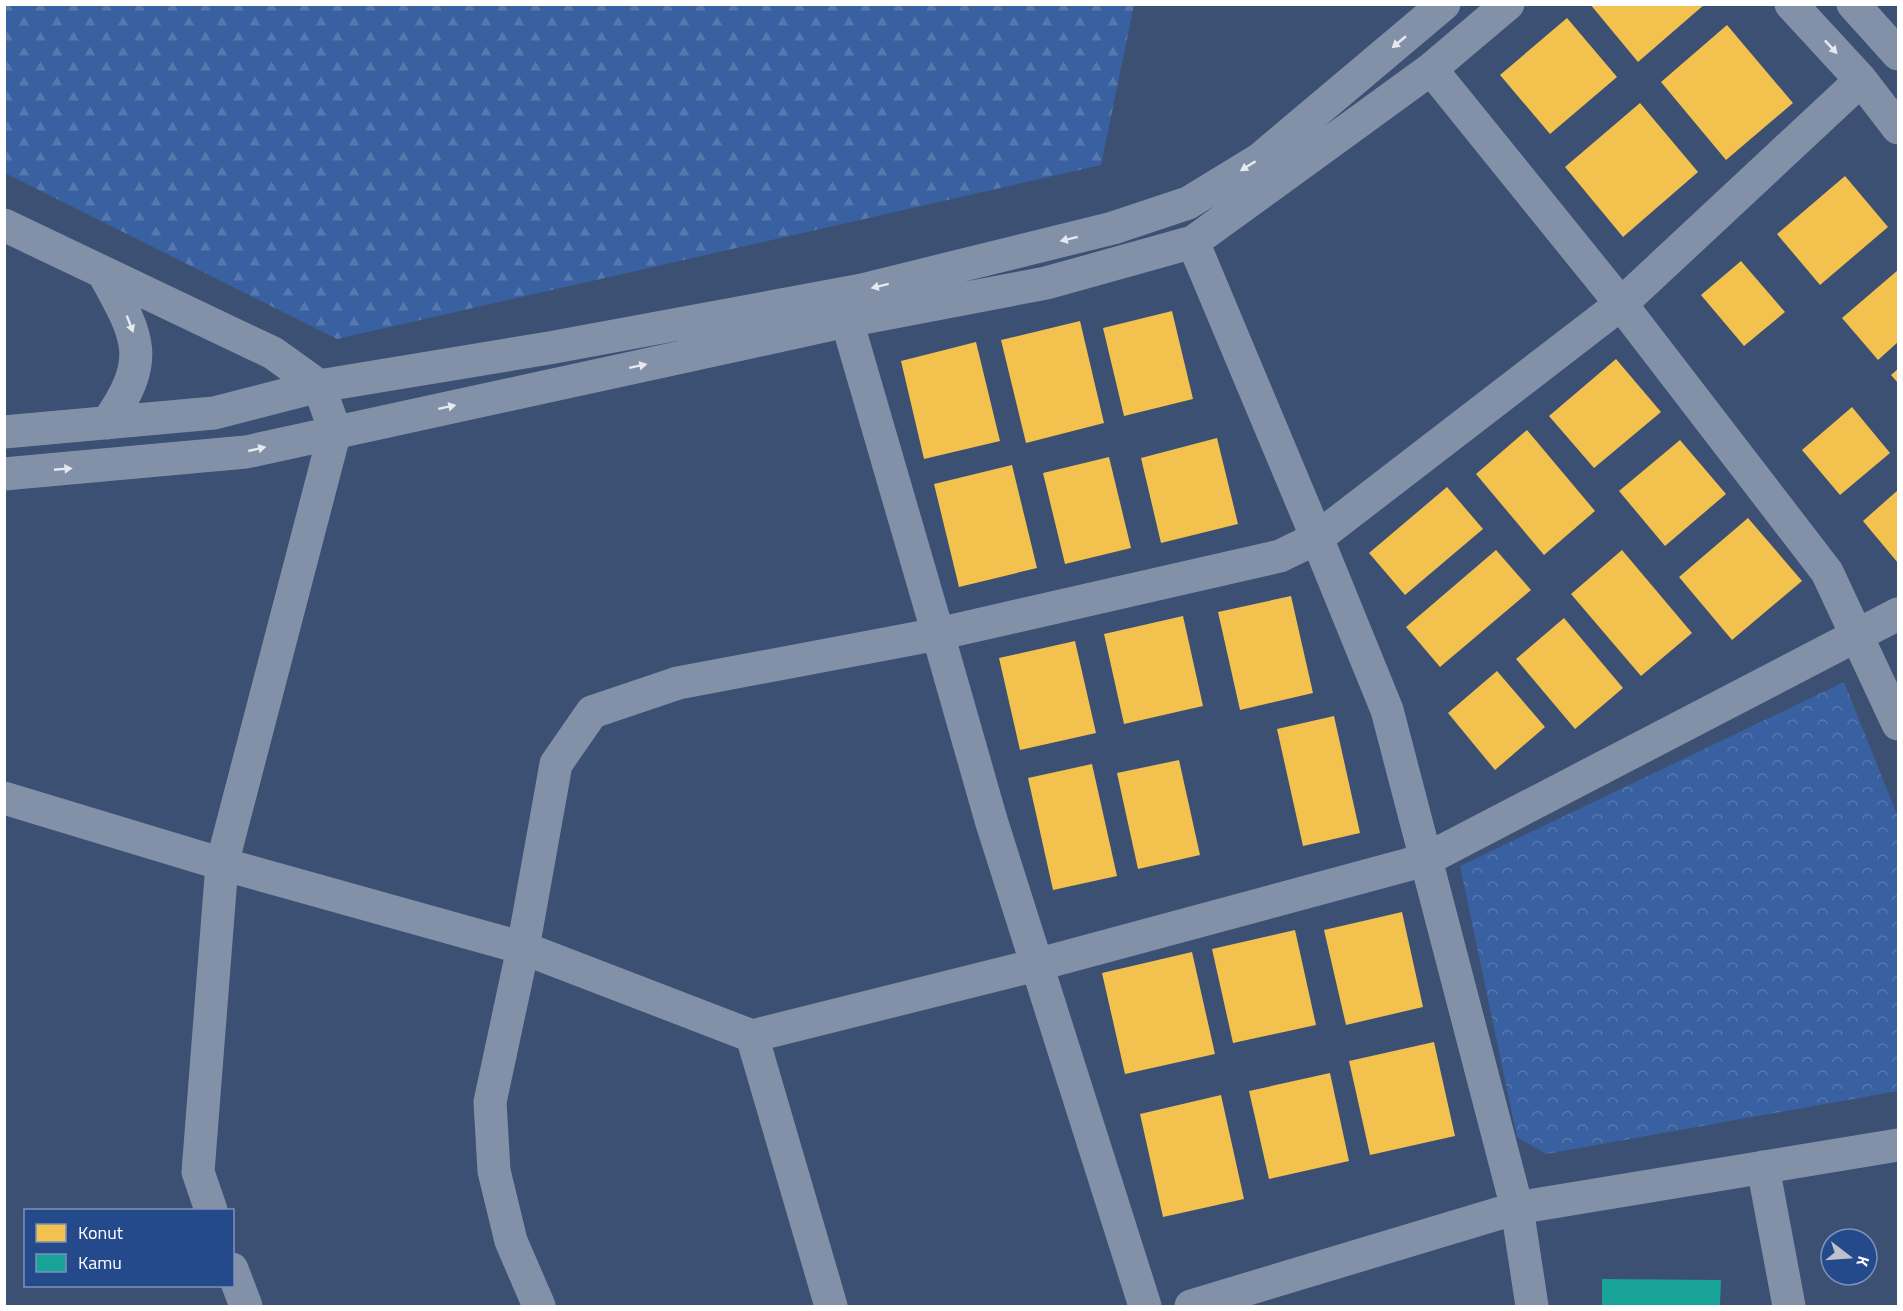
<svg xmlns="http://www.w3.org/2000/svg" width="1903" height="1311" font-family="'Titillium Web',sans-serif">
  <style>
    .forest { fill: url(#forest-firs) }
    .park { fill: url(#park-crowns) }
    .homes { fill: #f2c14e }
    .public { fill: #17a398 }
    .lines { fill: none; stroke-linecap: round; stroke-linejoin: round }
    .minor { stroke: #8391a8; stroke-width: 33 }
    .oneway { fill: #e6e9ee }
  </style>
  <defs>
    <pattern id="forest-firs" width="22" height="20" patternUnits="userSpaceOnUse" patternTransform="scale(1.5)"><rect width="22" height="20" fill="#3960a0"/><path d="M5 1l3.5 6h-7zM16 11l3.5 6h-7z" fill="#5778ae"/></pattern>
    <pattern id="park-crowns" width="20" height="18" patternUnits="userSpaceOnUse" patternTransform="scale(1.5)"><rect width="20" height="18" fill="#3960a0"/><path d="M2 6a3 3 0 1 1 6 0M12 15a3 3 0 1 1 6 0" fill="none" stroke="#5778ae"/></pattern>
  </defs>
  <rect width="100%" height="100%" fill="#3c5074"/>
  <!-- forest -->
  <path class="forest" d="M4,5L5,4L1134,5L1101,165L337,339L5,173Z"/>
  <!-- park -->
  <path class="park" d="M1844,682L1898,817V1091L1546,1154L1517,1137L1460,866Z"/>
  <!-- homes -->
  <path class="homes" d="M1590,4H1705L1638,62Z
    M1567,18L1617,77L1550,134L1500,75Z
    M1727,25L1793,103L1726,160L1661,82Z
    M1640,103L1698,172L1623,237L1565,167Z
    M1845,176L1888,227L1820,285L1777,234Z
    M1741,261L1785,312L1744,346L1701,295Z
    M1898,270V342L1878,360L1842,318Z
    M1172,311L1193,399L1124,416L1103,328Z
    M1080,321L1104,423L1026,443L1001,340Z
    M976,342L1000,441L924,459L901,361Z
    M1616,359L1661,412L1594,468L1549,416Z
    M1898,369V383L1891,375Z
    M1852,407L1890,453L1840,495L1802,450Z
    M1527,430L1595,511L1544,555L1476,474Z
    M1217,438L1238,524L1161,543L1141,458Z
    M1680,440L1726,494L1665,546L1619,491Z
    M1109,457L1131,548L1065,564L1043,473Z
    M1012,465L1037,568L959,587L934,484Z
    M1447,487L1483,529L1405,595L1369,553Z
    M1898,490V563L1863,521Z
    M1748,518L1802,581L1732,640L1679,577Z
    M1496,550L1531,590L1440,667L1406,627Z
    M1622,550L1692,633L1641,676L1571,594Z
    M1291,596L1313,693L1240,710L1218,612Z
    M1183,616L1203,706L1124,724L1104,634Z
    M1564,618L1623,688L1575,729L1516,659Z
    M1075,641L1096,733L1020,750L999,658Z
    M1497,671L1545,727L1495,770L1448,713Z
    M1334,716L1360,833L1303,846L1277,729Z
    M1179,760L1200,855L1138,869L1117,773Z
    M1092,764L1117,876L1053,890L1028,778Z
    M1402,912L1423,1007L1346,1025L1324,930Z
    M1295,930L1316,1025L1233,1043L1212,949Z
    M1192,952L1215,1054L1125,1074L1102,973Z
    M1434,1042L1455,1136L1370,1155L1349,1061Z
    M1330,1073L1349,1161L1269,1179L1249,1091Z
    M1221,1095L1244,1199L1163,1217L1140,1114Z"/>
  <!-- public -->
  <path class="public" d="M1602,1279L1721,1280L1720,1306H1602Z"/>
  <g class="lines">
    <!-- minor -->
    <path class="minor" d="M1791,4L1861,80L1898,128
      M1853,4L1898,54
      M1431,69L1621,304L1827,572L1898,724
      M4,225L273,353L319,386L335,431L222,864L198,1172L211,1210
      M1193,242L1317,538L1387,710L1517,1208L1532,1306
      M103,272C138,336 153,358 107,423
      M847,321L938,634L991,820L1145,1306
      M4,432L214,413L319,386L549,348L862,290L1113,228L1188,203L1260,159L1444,4
      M4,474L246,452L847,321L1046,283L1193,242L1431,69L1508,4
      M4,798L222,864L523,948L752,1036L1036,965L1425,860L1898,614
      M752,1036L831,1306
      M1763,1167L1789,1306
      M232,1269L246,1306
      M539,1306L511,1241L494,1171L490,1102L523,948L556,764L592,712L678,683L938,634L1280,556L1317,538L1621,304L1861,80
      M1191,1306L1517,1208L1898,1145"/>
  </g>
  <!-- one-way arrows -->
  <defs><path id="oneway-solid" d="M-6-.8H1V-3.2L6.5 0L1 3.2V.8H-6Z" transform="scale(1.5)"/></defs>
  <g class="oneway">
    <use href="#oneway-solid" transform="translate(1399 42) rotate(140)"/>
    <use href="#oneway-solid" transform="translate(1831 47) rotate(47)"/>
    <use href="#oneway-solid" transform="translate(1248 166) rotate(148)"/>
    <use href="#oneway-solid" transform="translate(1069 239) rotate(166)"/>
    <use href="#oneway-solid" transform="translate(880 286) rotate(166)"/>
    <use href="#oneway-solid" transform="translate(130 324) rotate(69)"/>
    <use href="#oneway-solid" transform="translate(638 366) rotate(-12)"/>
    <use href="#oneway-solid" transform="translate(447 407) rotate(-12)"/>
    <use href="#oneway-solid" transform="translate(257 449) rotate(-13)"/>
    <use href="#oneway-solid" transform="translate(63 469) rotate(-5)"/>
  </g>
  <!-- border -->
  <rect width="1903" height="1311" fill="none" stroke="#ffffff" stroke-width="12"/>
  <!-- legend -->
  <rect x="24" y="1209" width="210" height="78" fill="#254a8b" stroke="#7c92b9" stroke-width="1.5"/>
  <rect x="36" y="1224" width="30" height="18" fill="#f2c14e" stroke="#7c92b9" stroke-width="1.5"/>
  <text x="78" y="1239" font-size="18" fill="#ffffff">Konut</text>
  <rect x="36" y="1254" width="30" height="18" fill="#17a398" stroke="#7c92b9" stroke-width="1.5"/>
  <text x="78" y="1269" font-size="18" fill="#ffffff">Kamu</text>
  <!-- north arrow -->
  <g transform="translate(1849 1257) rotate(107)"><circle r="28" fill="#254a8b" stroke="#7c92b9" stroke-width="1.5"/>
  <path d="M0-4.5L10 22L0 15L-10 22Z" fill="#bbc2ce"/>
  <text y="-9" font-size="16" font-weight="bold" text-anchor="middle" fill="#ffffff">K</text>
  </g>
</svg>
